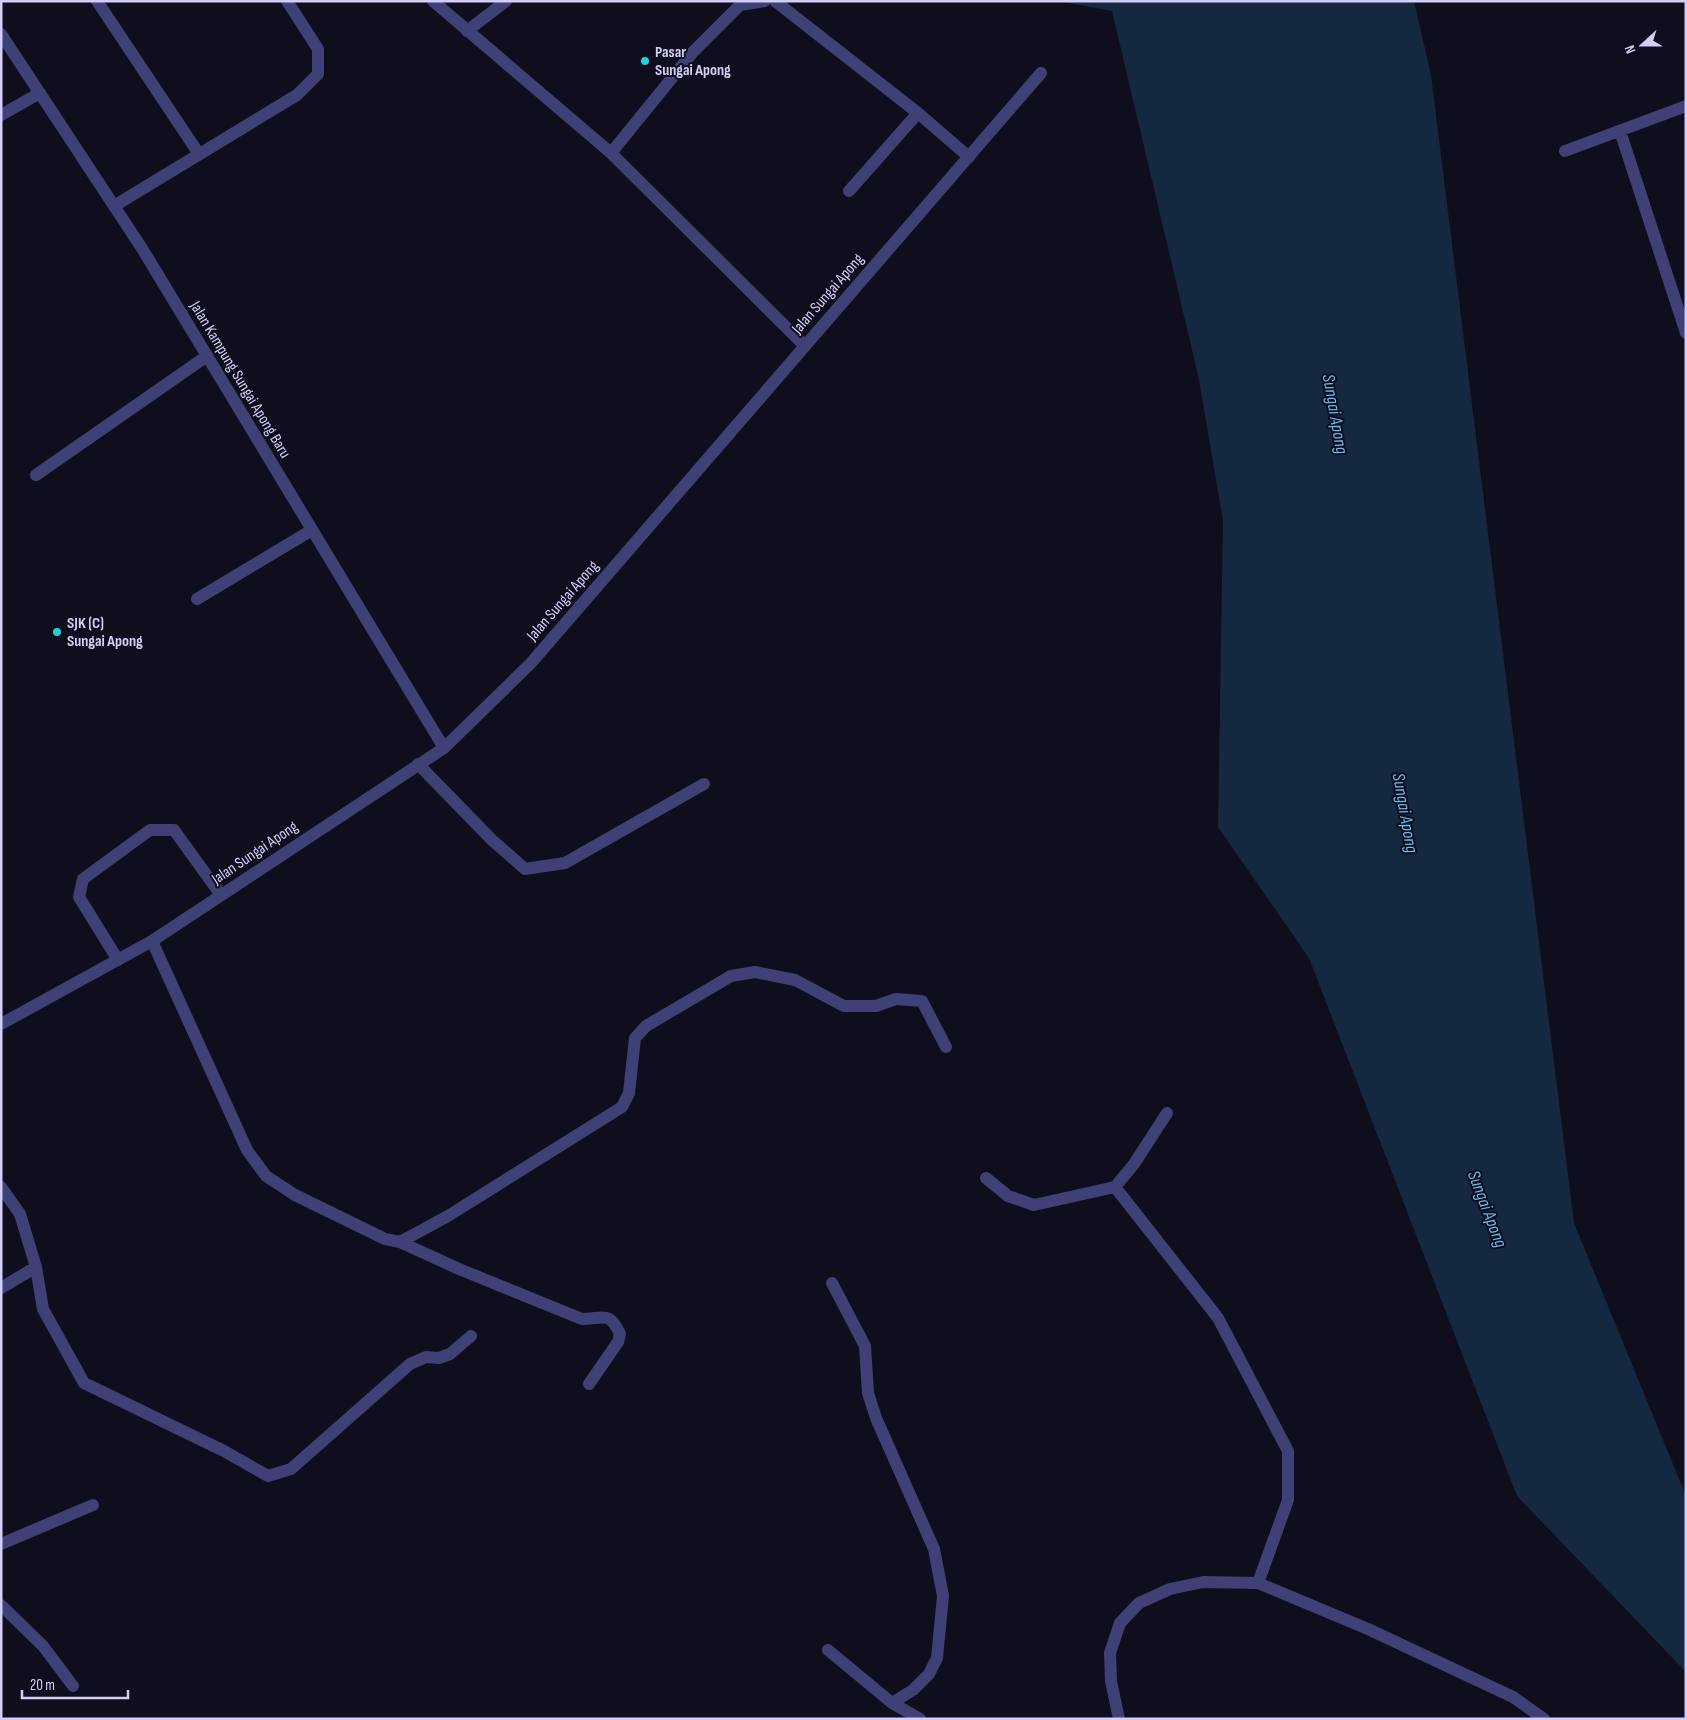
<svg xmlns="http://www.w3.org/2000/svg" width="1687" height="1720" font-family="'Sofia Sans Condensed',sans-serif">
  <style>
    .water { fill: #14283f }
    .lines { fill: none; stroke-linecap: round; stroke-linejoin: round }
    .service { stroke: #3f4075; stroke-width: 12 }
    .minor { stroke: #3f4075; stroke-width: 12 }
    .tertiary { stroke: #3f4075; stroke-width: 12 }
    .poi-dot { fill: #1cd1d8; stroke: #0f0e1c; stroke-width: 2 }
    .labels { text-anchor: middle; dominant-baseline: central; stroke-width: 4; stroke-linejoin: round; paint-order: stroke }
    .poi-label { font-size: 16px; font-weight: bold; fill: #d1cff9; stroke: #0f0e1c; text-anchor: start }
    .street-label { font-size: 16px; fill: #d1cff9; stroke: #0f0e1c }
    .water-label { font-size: 18px; font-style: italic; fill: #6ab8ec; stroke: #0f0e1c }
  </style>
  <rect width="100%" height="100%" fill="#0f0e1c"/>
  <!-- water -->
  <path class="water" d="M1057,1H1414L1431,75L1574,1223L1686,1496V1672L1517,1496L1309,958L1218,827L1223,520L1198,375L1112,11Z"/>
  <g class="lines">
    <!-- service -->
    <path class="service" d="M97,1L199,154
      M433,1L611,153L805,346
      M775,1L918,113L969,157
      M467,31L506,1
      M611,153L693,52L740,5L765,1
      M849,191L918,113
      M114,206L297,95L318,74V49L287,1
      M418,764L492,840L525,869L565,863L704,784
      M118,960L79,897L83,879L150,830H174L221,895
      M1,1544L93,1505"/>
    <!-- minor -->
    <path class="minor" d="M1,115L40,93
      M1620,131L1686,333
      M1565,151L1686,106
      M36,475L207,356
      M197,599L312,530
      M152,941L247,1150L266,1176L295,1195L385,1239L400,1242L459,1269L582,1319C603,1319 609,1310 620,1334L618,1342L589,1384
      M986,1178L1008,1196L1034,1205L1115,1187L1134,1164L1167,1113
      M1,1187L20,1214L36,1267L43,1309L84,1383L224,1451L268,1476L291,1469L410,1364L426,1357L439,1358L450,1354L471,1336
      M1115,1187L1218,1318L1288,1451V1500L1258,1583
      M400,1242L448,1216L622,1107L629,1093L635,1038L646,1026L731,976L755,972L795,980L844,1006H876L896,999L922,1001L946,1047
      M832,1283L865,1346L868,1393L876,1418L934,1549L943,1596L937,1658L929,1674L913,1690L892,1703
      M1,1288L36,1267
      M1,1605L43,1646L73,1686
      M828,1650L892,1703L920,1719
      M1119,1719L1111,1681L1110,1653L1120,1623L1139,1603L1170,1589L1203,1582L1258,1583L1368,1629L1513,1697L1544,1719"/>
    <!-- tertiary -->
    <path class="tertiary" d="M1,34L143,250L444,748
      M1,1024L152,941L444,748L531,663L1041,73"/>
  </g>
  <!-- markers -->
  <g class="poi-dot">
    <circle cx="645" cy="61" r="5"/>
    <circle cx="57" cy="632" r="5"/>
  </g>
  <g class="labels">
    <!-- poi labels -->
    <g class="poi-label">
      <text x="655" y="52">Pasar<tspan x="655" dy="18">Sungai Apong</tspan></text>
      <text x="67" y="623">SJK (C)<tspan x="67" dy="18">Sungai Apong</tspan></text>
    </g>
    <!-- street labels -->
    <g class="street-label">
      <text transform="translate(828 294) rotate(-49)">Jalan Sungai Apong</text>
      <text transform="translate(240 380) rotate(59)">Jalan Kampung Sungai Apong Baru</text>
      <text transform="translate(563 601) rotate(-49)">Jalan Sungai Apong</text>
      <text transform="translate(255 853) rotate(-34)">Jalan Sungai Apong</text>
    </g>
    <!-- water labels -->
    <g class="water-label">
      <text transform="translate(1335 414) rotate(80)">Sungai Apong</text>
      <text transform="translate(1405 813) rotate(80)">Sungai Apong</text>
      <text transform="translate(1487 1209) rotate(69)">Sungai Apong</text>
    </g>
  </g>
  <!-- border -->
  <rect width="1687" height="1720" fill="none" stroke="#d1cff9" stroke-width="5"/>
  <!-- north arrow -->
  <g transform="translate(1642 45) rotate(249)" stroke="#0f0e1c" stroke-width="4" paint-order="stroke">
  <path d="M0-4L9 19L0 12L-9 19Z" fill="#d1cff9"/>
  <text y="-8" font-size="14" font-weight="bold" text-anchor="middle" fill="#d1cff9">N</text>
  </g>
  <!-- scale -->
  <path d="M22 1690v8h106v-8" fill="none" stroke="#d1cff9" stroke-width="2.5"/>
  <text x="30" y="1690" font-size="15" fill="#d1cff9" stroke="#0f0e1c" stroke-width="4" paint-order="stroke">20 m</text>
</svg>
